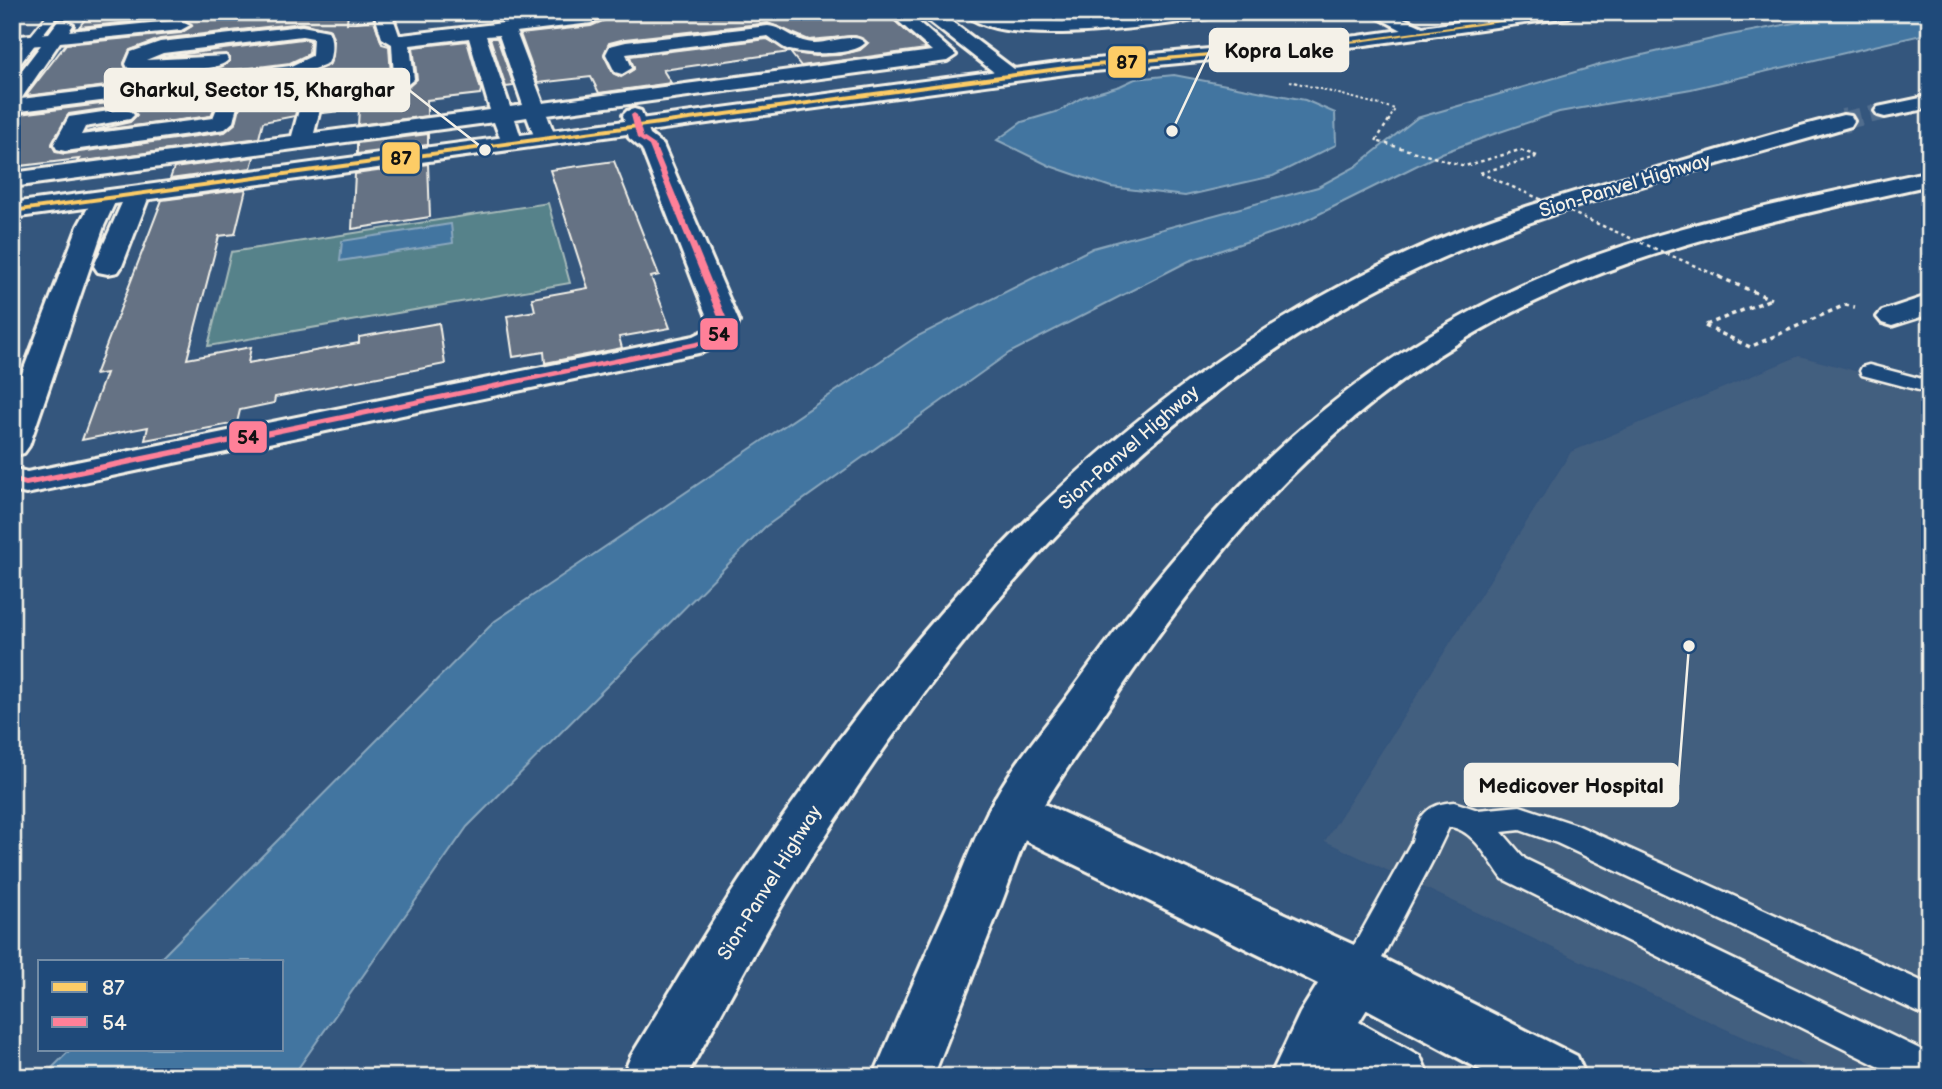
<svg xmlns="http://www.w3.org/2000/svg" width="1942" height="1089" font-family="'Balsamiq Sans',sans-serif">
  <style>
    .built { fill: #435e7f }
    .green { fill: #57828a; stroke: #a6bab9; stroke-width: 2 }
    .water { fill: #4375a0; stroke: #8aa7bd; stroke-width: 2 }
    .building { fill: #657284; stroke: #f4f1e8; stroke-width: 2; fill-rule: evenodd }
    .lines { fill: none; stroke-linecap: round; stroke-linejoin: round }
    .highway-tunnel-far1 { stroke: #516d8d; stroke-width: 18; stroke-dasharray: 18 10; stroke-linecap: butt }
    .highway-tunnel { stroke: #516d8d; stroke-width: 24; stroke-dasharray: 24 12; stroke-linecap: butt }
    .lane-casing { stroke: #f4f1e8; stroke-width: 5 }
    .street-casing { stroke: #f4f1e8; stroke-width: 6 }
    .primary-casing { stroke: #f4f1e8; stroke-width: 6 }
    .highway-casing { stroke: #f4f1e8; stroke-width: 6 }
    .path-far2 { stroke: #f4f1e8; stroke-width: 2; stroke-dasharray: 2.5 2.5; stroke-linecap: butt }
    .path-far1 { stroke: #f4f1e8; stroke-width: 2.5; stroke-dasharray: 3.5 3.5; stroke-linecap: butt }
    .path { stroke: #f4f1e8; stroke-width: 3.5; stroke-dasharray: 4.5 4.5; stroke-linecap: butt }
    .lane { fill: #1f4a7a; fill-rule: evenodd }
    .street { fill: #1f4a7a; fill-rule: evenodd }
    .primary { fill: #1f4a7a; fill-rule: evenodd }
    .highway { fill: #1f4a7a; fill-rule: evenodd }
    .path-bridge-far1 { stroke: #f4f1e8; stroke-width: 2.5; stroke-dasharray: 3.5 3.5; stroke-linecap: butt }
    .path-bridge { stroke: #f4f1e8; stroke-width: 3.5; stroke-dasharray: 4.5 4.5; stroke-linecap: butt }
    .bus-1-casing { stroke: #1f4a7a; stroke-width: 6 }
    .bus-2-casing { stroke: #1f4a7a; stroke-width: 6 }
    .bus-1 { fill: #fdcc66; fill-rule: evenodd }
    .bus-2 { fill: #ff8098; fill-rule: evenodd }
    .labels { text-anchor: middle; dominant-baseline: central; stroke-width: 5; stroke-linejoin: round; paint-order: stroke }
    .street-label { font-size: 19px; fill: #f4f1e8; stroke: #1f4a7a }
    .leader { fill: none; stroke: #f4f1e8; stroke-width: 2.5 }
    .callout-dot { fill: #f4f1e8; stroke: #1f4a7a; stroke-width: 2.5 }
    .callout { fill: #f4f1e8; stroke: #f4f1e8; stroke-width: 2.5 }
    .callout-label { font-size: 21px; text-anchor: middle; font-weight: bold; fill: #111 }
    .line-badge { stroke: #1f4a7a; stroke-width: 2.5 }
    .pale-badge-label { font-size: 19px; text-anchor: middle; font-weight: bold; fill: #111 }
  </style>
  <rect width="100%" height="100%" fill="#34567d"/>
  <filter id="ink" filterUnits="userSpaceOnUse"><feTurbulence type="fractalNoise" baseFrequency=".0143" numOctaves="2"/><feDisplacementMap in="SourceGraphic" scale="14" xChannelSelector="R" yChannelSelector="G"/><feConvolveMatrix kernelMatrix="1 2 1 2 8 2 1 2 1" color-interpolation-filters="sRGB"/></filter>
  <g filter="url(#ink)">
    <!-- built -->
    <path class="built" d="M1799,356L1930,391V1077H1828L1325,841L1571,452Z"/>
    <!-- green -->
    <path class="green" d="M548,203L570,283L208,346L231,252Z"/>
    <!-- water -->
    <path class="water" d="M1853,12H1930V33L1691,89L1559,112L1491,135L1442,153L1299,224L1189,261L1009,353L765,527L467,827L292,1077H43L71,1049H282V961H158L495,621L916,337L1093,248L1318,187L1355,167L1417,118L1599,65L1725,36Z
      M1174,75L1305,100L1335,113L1336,145L1273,176L1185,196L1111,187L1050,166L997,140L1022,122L1059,111L1083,97L1120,86L1135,79Z
      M451,224L453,243L340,261L342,241Z"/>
    <!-- building -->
    <path class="building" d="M91,12H348L347,23L374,20L382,44L389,46L391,75L255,91L251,100L262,107L298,102L295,116L263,122L259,138L77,162L79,159L12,167V115L295,80L329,65L333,56L334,42L330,30L302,23L160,39L130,50L124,63L126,69L165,74L210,70L229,62L228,55L161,57L302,39L310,40L309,54L290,63L26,96L66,44L181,33L192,26L181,17L79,27ZM227,93L237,96L241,103L236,123L225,132L65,154L56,152L52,145L69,114L123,106L132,109L137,115L130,122L86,132L211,116L219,97Z
      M601,12H885L926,49L801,66L790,52L815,56L839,55L860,50L868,43L855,36L809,40L768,23L625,39L609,43L604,55L613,73L621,77L634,69L630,56L767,39L790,52L663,70L671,83L599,93L591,77L538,83L520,34L591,26L605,20Z
      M490,38H497L514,86L506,87Z
      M467,41L481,90L480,94L427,100V116L358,125L359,109L322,113L325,99L406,89L417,79L413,47Z
      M428,134V145L357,154V143Z
      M254,157L251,168L170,179L174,168Z
      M614,161L659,275L651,277L670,328L619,337L622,348L545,363L544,352L513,357L507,316L535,311L532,298L588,288L550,170Z
      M428,164L430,217L352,229L355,174Z
      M246,189L235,234L219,236L187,359L251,347L248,363L359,343V337L439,323L445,364L275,397L274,403L240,410L237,423L145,440L148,427L82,440L106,373L95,375L162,200Z"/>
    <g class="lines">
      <!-- highway-tunnel-far1 -->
      <path class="highway-tunnel-far1" d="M1843,121L1885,111"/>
      <!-- highway-tunnel -->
      <path class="highway-tunnel" d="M1843,121L1848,120"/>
      <defs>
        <path id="lane" d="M50,12H60L16,69L12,70V59Z
          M1869,365L1930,381V393L1862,375L1860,371L1862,367Z
          M1454,802L1478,810L1520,806L1577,825L1930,985V1018L1557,843L1520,830L1502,832L1525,859L1930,1054V1077H1900L1503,879C1489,861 1473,828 1449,827L1437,852L1368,985L1356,990L1344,985L1339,974L1344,963L1412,841C1419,815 1427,804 1454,802Z"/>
        <path id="street" d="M374,12H391L399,35H402L597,12L600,17L591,23L516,32L543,103L932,51L888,12H907L956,55L947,61L547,115L555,136L552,141H536L527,117L515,119L521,138L518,143H502L494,122L12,187V173L292,136L302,99L263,104L256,102L253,98L256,94L263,92L394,77L392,44L382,38ZM499,35L523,105L510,107L486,36ZM469,38L490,110L314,133L323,97L404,87L414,79L410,45Z
          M925,12H939L1018,72L1021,76L1018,80H1004L926,19L923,15Z
          M964,12H984L991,17C1037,21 1082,24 1127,20C1160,16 1191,12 1224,12L1216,17C1166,24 997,52 964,12Z
          M1368,12H1390L1427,29L1430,33L1427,37H1415Z
          M64,20L73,25L69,31L181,20L190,25L181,30L60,42L21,99L291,66L312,56L313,38L302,36L163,53L146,60L226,56L228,60C216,74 147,73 128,68L126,64L131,52L160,42L302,26L328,31C333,38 332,56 328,63L295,77L12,112V83L41,45L12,47V37L49,33L58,21Z
          M768,26C786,28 796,43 815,43C830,43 855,32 865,43C853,56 803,55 787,49C780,46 774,40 768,36L626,54L632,68L622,74L615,72L606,54L610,46L626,42Z
          M228,96L235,98L238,102L233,122L225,129L65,151L57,149L54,144L69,117L123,109L130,111L134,115L130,119L85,127L81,135L213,118L221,98Z
          M634,109L641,111L650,135L663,145L739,322L730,341L703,352L26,494L12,491V468L27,472L694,336L706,330L709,322L642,149L629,138L623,115L627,111Z
          M137,189L146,191L149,196L122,266L118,272L108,274L98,272L94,266L125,196L128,191Z
          M104,193L113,195L116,200L104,226L29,446L24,453L12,456V400L78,226L95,195Z
          M1930,295V314L1892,326L1882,323L1877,317L1882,311Z
          M1013,790L1376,955L1577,1056L1586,1077H1494L1367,1009L1359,1022L1420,1056L1429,1077H1341L1333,1072L1331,1077H1270L1300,1013L1318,984L996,826L988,811L996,796Z"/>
        <path id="primary" d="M1530,12H1577L1569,17L1358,46L1073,73L12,218V203L1073,61L1358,36Z"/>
        <path id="highway" d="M1930,96V108L1885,117L1878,115L1875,111L1878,107Z
          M1843,115L1851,116L1854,121L1851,126C1713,167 1570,200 1439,259C1146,391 955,624 790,892C753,952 721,1015 686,1077H622L631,1056C672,990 710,923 754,859C930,599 1124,381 1416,249C1498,212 1587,188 1674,163C1730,147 1786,129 1843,115Z
          M1930,171V185C1795,216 1659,242 1534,302C1343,393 1220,538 1106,711C1083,746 1057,781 1036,818C1021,844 1012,876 1001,904C978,962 956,1019 933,1077H873C898,1017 924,959 950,900C964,866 977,830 995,798C1016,760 1047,725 1072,690C1195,519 1318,384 1511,291C1642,228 1788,202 1930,171Z"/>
      </defs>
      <!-- lane casing -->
      <use href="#lane" class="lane-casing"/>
      <!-- street casing -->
      <use href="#street" class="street-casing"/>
      <!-- primary casing -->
      <use href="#primary" class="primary-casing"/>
      <!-- highway casing -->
      <use href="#highway" class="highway-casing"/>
      <!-- path-far2 -->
      <path class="path-far2" d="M1290,81L1395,109L1388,122"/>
      <!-- path-far1 -->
      <path class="path-far1" d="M1389,120L1376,141L1465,166L1520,150L1537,156
        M1480,173L1536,157"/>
      <!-- path -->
      <path class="path" d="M1706,325L1771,299
        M1705,326L1750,347L1845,305L1855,307"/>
      <!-- lane -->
      <use href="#lane" class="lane"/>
      <!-- street -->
      <use href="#street" class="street"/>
      <!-- primary -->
      <use href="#primary" class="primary"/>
      <!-- highway -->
      <use href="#highway" class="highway"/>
      <!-- path-bridge-far1 -->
      <path class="path-bridge-far1" d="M1480,173L1723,278"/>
      <!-- path-bridge -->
      <path class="path-bridge" d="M1719,277L1771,299"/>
      <defs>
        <path id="bus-1" d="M1557,12H1571L1358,42L1073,69L12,213V209L1073,65L1358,40Z"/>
        <path id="bus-2" d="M634,113L637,115L643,137L655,145L728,322L722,337L703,345L26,486L12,482V476L26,480L701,341L715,334L720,322L649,146L637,138L631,115Z"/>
      </defs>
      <!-- bus-1 casing -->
      <use href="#bus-1" class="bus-1-casing"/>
      <!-- bus-2 casing -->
      <use href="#bus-2" class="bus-2-casing"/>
      <!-- bus-1 -->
      <use href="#bus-1" class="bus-1"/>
      <!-- bus-2 -->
      <use href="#bus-2" class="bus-2"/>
    </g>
  </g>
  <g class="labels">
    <!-- street labels -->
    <g class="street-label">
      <text transform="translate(1625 186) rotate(-17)">Sion-Panvel Highway</text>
      <text transform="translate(1129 448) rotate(-41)">Sion-Panvel Highway</text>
      <text transform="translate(770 883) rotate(-58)">Sion-Panvel Highway</text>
    </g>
  </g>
  <!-- callouts -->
  <path class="leader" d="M1172 131L1210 50M485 150L409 90M1689 646L1678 785"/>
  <g class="callout-dot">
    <circle cx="1172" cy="131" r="7"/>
    <circle cx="485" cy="150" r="7"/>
    <circle cx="1689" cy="646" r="7"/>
  </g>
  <g class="callout">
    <rect x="1210" y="29" width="138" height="42" rx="7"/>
    <rect x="105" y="69" width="304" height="42" rx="7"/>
    <rect x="1465" y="764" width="213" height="42" rx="7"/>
  </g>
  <g class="callout-label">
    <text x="1279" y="58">Kopra Lake</text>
    <text x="257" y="97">Gharkul, Sector 15, Kharghar</text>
    <text x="1571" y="793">Medicover Hospital</text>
  </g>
  <g class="line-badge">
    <rect x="1107" y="45" width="40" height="34" rx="7" fill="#fdcc66"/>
    <rect x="381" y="141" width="40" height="34" rx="7" fill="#fdcc66"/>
    <rect x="699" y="317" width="40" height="34" rx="7" fill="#ff8098"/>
    <rect x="228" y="420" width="40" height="34" rx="7" fill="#ff8098"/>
  </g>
  <g class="pale-badge-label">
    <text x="1127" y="69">87</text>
    <text x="401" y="165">87</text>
    <text x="719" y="341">54</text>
    <text x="248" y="444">54</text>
  </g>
  <!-- margin -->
  <rect width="1942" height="1089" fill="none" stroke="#1f4a7a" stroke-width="42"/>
  <rect x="21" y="21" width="1900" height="1047" fill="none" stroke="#f4f1e8" stroke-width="2.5" filter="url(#ink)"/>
  <!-- legend -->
  <rect x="38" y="960" width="245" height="91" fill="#1f4a7a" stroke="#748da6" stroke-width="2"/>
  <rect x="52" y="982" width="35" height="10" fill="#fdcc66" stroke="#748da6" stroke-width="2"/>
  <text x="102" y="995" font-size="21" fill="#f4f1e8">87</text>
  <rect x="52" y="1017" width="35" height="10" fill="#ff8098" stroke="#748da6" stroke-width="2"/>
  <text x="102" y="1030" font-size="21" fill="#f4f1e8">54</text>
</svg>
